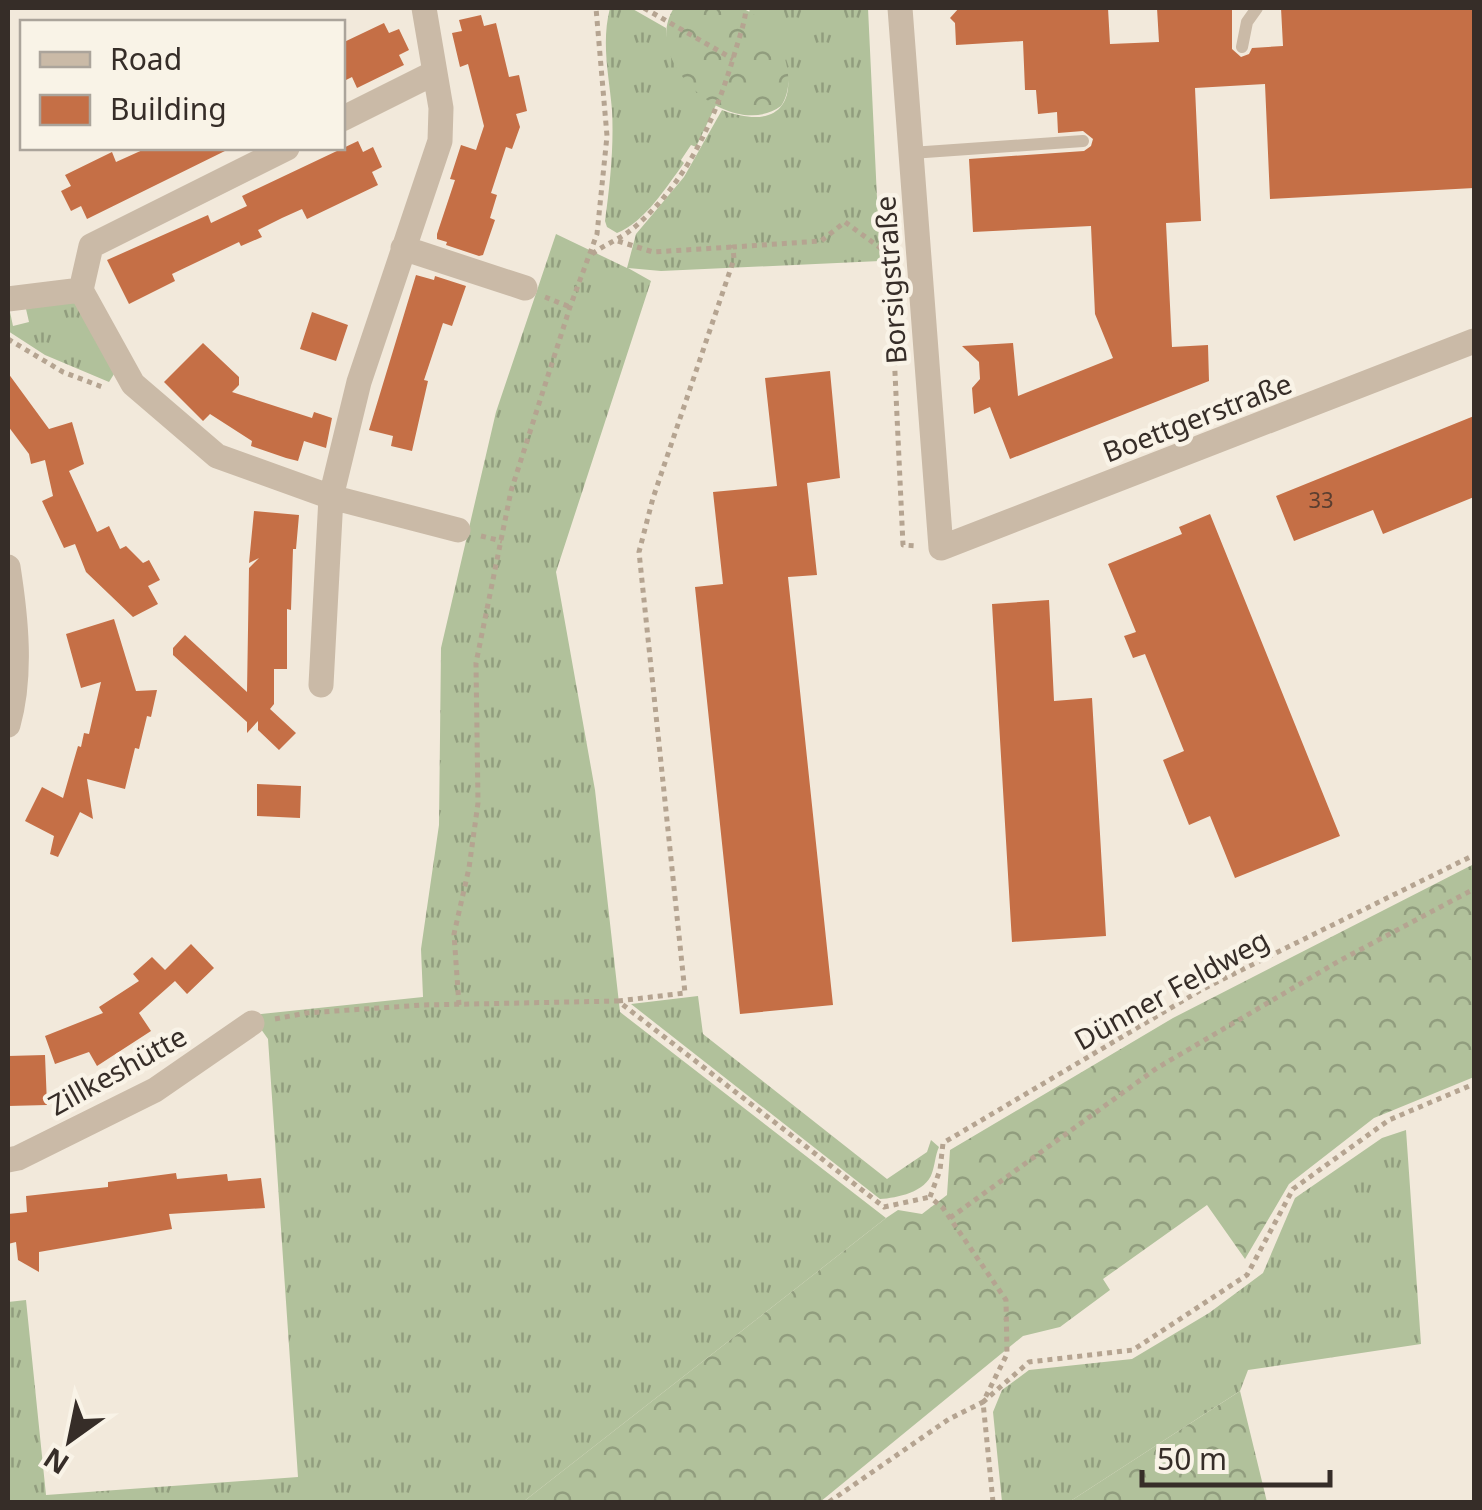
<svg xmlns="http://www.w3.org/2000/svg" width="1482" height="1510" font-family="'Noto Sans',sans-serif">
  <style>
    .grass { fill: url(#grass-tufts) }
    .forest { fill: url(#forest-crowns) }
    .building { fill: #c56f46 }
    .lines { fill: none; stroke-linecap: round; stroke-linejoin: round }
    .path { stroke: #b5a491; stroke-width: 5; stroke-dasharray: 5 5; stroke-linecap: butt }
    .service { stroke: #cabaa7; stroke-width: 12 }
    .minor { stroke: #cabaa7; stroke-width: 25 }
    .labels { text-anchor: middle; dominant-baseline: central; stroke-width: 9; stroke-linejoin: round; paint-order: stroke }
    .number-label { font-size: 22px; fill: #5a3e30 }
    .street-label { font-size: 28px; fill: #362d28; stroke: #f9f3e7 }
  </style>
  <defs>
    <pattern id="grass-tufts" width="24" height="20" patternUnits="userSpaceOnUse" patternTransform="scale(2.5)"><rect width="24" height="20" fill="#b1c19b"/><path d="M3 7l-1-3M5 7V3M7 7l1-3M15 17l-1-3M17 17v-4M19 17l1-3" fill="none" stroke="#919d7e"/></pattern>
    <pattern id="forest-crowns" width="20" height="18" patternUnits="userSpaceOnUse" patternTransform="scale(2.5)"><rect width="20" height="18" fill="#b1c19b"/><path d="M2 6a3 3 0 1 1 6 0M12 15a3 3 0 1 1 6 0" fill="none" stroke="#919d7e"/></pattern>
  </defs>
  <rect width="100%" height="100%" fill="#f2e9db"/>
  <!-- grass -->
  <path class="grass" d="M610,8H631L666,28C668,63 686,86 716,105L696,147L691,145L681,160L684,163C667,186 645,222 617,233L607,227L605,221C610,184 614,147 612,110C609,75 601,43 610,8Z
    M750,8H868L880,261L661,271L628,268L651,281L556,572L595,790L620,1012L886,1218L523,1502H8V1302L26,1300L46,1495L298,1477L268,1039L251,1015L423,997L421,949L439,825L441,648L496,412L556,234L627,268L636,234L684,177L722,110C810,143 801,51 749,13Z
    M75,301L114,374L109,382L45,355L8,331V312H10L13,326L29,322L26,309Z
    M698,996L703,1034L887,1179L927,1152L931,1140L939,1147C935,1156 935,1165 932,1173C926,1192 897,1198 880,1199L631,1004Z
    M1406,1130L1421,1344L1248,1370L1240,1391L1069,1502H1002L993,1412L1002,1390L1029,1370L1132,1359L1209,1313L1263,1273L1295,1198L1382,1138Z"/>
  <!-- forest -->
  <path class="forest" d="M674,8C694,7 720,3 739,8C775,16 802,76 781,106C731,143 639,61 674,8Z
    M1474,864V1077L1374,1118L1289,1184L1245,1259L1207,1205L1103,1279L1110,1290L1060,1327L1023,1336L820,1502H523L886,1218L898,1210L922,1214L947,1195L950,1150L1173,1018Z
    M1240,1391L1267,1502H1069L1237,1393Z"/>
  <!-- building -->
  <path class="building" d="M959,8H1108L1110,44L1159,42L1157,8H1232V49L1241,57L1249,54L1252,48L1283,46L1281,8H1474V188L1270,199L1265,84L1195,88L1201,221L1166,223L1172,347L1208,345L1209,381L1010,459L990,407L974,414L972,388L980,379L979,362L962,346L1013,343L1018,396L1113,358L1095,314L1091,226L973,232L969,159L1084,151L1091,146L1093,139L1083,131L1058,133L1057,112L1038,114L1036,90H1025L1023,41L956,45L955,23L950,18Z
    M481,15L484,26L496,23L509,77L519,75L527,111L516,114L520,127L512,149L506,147L491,193L497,195L490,218L495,220L483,255L479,256L446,245L447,242L437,239V234L455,180L450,179L461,145L476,150L484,126L468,64L460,67L452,33L462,31L459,20Z
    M384,23L389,33L399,29L409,50L399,55L404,65L357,88L352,77L342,82V43Z
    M358,141L363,152L373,147L382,167L372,172L378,185L307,219L302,209L282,218L258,230L262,237L241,246L239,242L172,274L175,281L129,304L107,260L208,215L211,223L247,206L242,196Z
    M147,148H231L87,219L81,206L71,211L61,191L71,186L65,175L112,152L116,162Z
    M416,275L434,280L435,276L466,286L452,326L443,323L424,380L428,381L412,451L391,446L393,436L369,430Z
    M312,312L348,325L336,361L300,349Z
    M203,343L239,377V385L232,392L312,418L314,412L332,418L326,448L304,441L298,461L286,458L251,446L252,441L210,414L203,421L164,382Z
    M830,371L840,478L807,483L817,575L788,577L833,1005L740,1014L695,587L723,584L713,492L777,486L765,378Z
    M8,373L49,429L72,422L84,464L69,471L97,532L109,526L120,549L126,546L143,563L149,560L160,580L148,586L158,604L133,617L86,572L75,544L64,548L42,501L53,496L45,460L31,464L29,454L8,426Z
    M1474,416V497L1383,534L1373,510L1294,541L1276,496Z
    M254,511L299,515L296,549H293L291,610L287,609V669H274V704L270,709L296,733L279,750L258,730V721L247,733V722L173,655V648L185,635L247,692L249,568L259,558L249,563Z
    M1210,514L1340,836L1235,878L1210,816L1189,825L1163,760L1184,751L1145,654L1133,658L1124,636L1136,632L1108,564L1182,534L1179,527Z
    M1049,600L1054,701L1092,698L1106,936L1012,942L992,604Z
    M114,619L136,691L157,690L151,717L147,716L139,749L135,748L125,789L87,779L93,819L80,812L58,857L50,854L54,836L25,821L42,787L63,798L78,746L81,747L84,733L89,734L101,682L81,688L66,634Z
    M257,784L301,786L300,818L257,816Z
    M191,944L214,968L187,994L175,981L139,1013L151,1031L97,1066L89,1052L55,1064L45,1036L103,1013L99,1007L139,981L133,974L152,957L173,978L165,970Z
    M45,1055L47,1105L8,1106V1056Z
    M176,1173L177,1179L227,1174L228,1181L261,1178L265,1208L169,1214L172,1229L39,1252V1272L18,1260L16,1242L8,1244V1214L27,1212L26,1196L108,1187V1182Z"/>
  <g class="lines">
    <!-- path -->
    <path class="path" d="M644,8L733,59
      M887,201L903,545L918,546
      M618,241L653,252L733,247
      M592,254C607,243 623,238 637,225C689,179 716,117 735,52C739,38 745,23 746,8
      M545,297L570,307
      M8,339L63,372L105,388
      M481,536L502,541
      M618,1001L685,993L639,552L653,498L734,259L733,247L821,241L845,222L890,255
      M459,1005L454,934L469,868L478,803L476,663L511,491L570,307L597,234L607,136L596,8
      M275,1019L306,1013L423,1005L618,1001L884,1207L930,1197
      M930,1197L940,1170L943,1143L1201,990L1474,855
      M950,1218L1157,1068L1339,961L1474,889
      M829,1502L949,1419L983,1402L1007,1354L1006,1300L943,1208L930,1197
      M993,1502L983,1402L1029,1362L1133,1350L1247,1275L1293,1189L1389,1120L1474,1084"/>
    <!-- service -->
    <path class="service" d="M1242,47L1247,22L1257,8
      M911,153L1083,141"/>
    <!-- minor -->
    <path class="minor" d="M900,8L941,548L1474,341
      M342,119L434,73
      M403,248L525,288
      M81,290L133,384L217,456L331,497L359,382L440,141L441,108L424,8
      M8,299L81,290L91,246L287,148
      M8,567C16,618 22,675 8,725
      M321,685L331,497L458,530
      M8,1160L18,1158L155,1090L252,1023"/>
  </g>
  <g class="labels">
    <!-- number labels -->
    <g class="number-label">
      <text x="1321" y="499">33</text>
    </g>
    <!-- street labels -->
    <g class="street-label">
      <text transform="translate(890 280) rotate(-94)">Borsigstraße</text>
      <text transform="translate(1197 417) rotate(-21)">Boettgerstraße</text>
      <text transform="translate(1171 989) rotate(-29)">Dünner Feldweg</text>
      <text transform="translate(117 1070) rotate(-29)">Zillkeshütte</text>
    </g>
  </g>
  <!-- border -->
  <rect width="1482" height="1510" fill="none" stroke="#362d28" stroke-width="20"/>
  <!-- legend -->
  <rect x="20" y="20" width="325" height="130" fill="#f9f3e7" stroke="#aba49b" stroke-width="2.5"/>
  <rect x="40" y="52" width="50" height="15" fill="#cabaa7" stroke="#aba49b" stroke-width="2.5"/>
  <text x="110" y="70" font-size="30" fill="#362d28">Road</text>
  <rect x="40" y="95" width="50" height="30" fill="#c56f46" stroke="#aba49b" stroke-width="2.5"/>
  <text x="110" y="120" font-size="30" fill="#362d28">Building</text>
  <!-- north arrow -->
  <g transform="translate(70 1440) rotate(213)" stroke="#f9f3e7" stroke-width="8" paint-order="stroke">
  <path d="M0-8L18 38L0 25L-18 38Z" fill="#362d28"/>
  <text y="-15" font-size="28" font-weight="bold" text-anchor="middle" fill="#362d28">N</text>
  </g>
  <!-- scale -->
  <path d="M1142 1470v15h188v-15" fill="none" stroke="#362d28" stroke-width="5"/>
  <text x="1157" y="1470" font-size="30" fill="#362d28" stroke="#f9f3e7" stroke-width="8" paint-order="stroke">50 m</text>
</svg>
